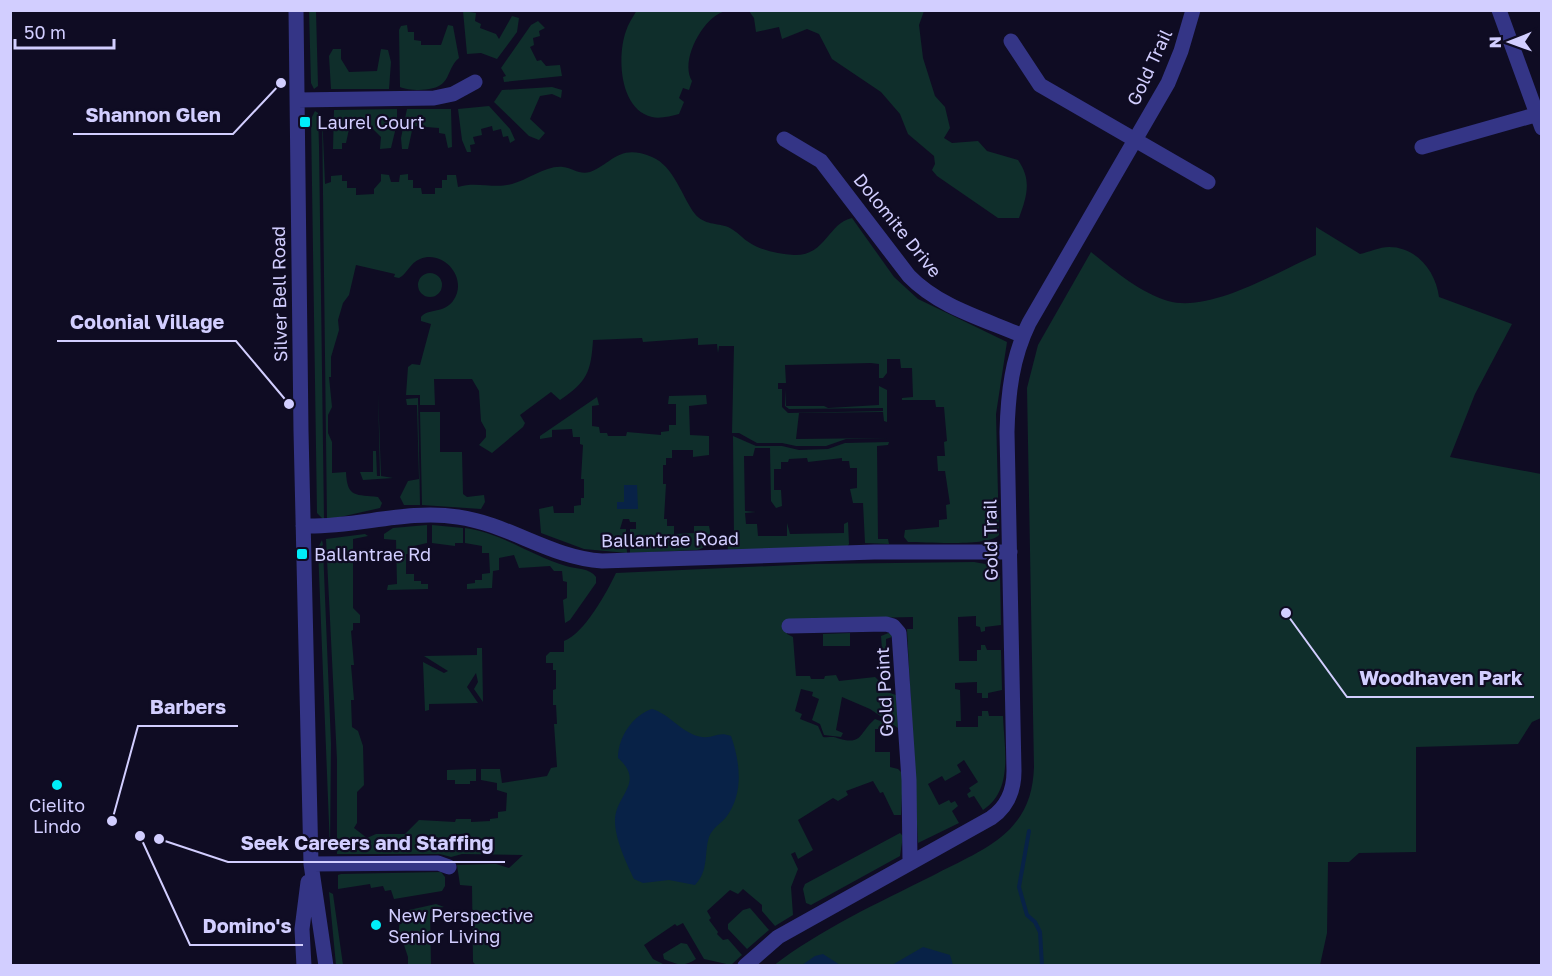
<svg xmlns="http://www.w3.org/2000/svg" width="1552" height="976" font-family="'Golos Text',sans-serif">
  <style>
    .green { fill: #0f2e2b }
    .water { fill: #082247 }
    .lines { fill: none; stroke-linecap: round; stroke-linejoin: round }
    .stream { stroke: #082247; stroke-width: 4 }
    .minor { stroke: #343586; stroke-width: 15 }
    .poi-dot { fill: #00edf9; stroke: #0f0c23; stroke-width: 2 }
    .labels { text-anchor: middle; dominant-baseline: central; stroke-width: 4.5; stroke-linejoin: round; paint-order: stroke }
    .street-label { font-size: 18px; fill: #d2ceff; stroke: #0f0c23 }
    .poi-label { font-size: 18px; fill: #d2ceff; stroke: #0f0c23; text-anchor: start }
    .leader { fill: none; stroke: #d2ceff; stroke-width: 2 }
    .callout-dot { fill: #d2ceff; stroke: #0f0c23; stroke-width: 2 }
    .callout-label { font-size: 20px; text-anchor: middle; font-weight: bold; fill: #d2ceff; stroke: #0f0c23; stroke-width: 4.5; stroke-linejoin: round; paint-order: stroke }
  </style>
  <rect width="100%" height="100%" fill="#0f0c23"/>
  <!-- green -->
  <path class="green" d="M637,10L726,11C704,15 679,61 692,81L689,90L683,88L679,98L684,102L679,114C671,116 660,119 652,117C619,109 617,56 626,31C628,24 633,17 637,10Z
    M309,11H316L318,86L314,89L311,83Z
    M463,11L476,13L475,21L481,24L480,28L496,34L499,39L512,16L519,18L517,32L497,59L481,53L467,54Z
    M749,11H924L919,25L923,58L935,96L945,107L950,128L944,138L952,143L978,141L987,151L1018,160C1032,180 1027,196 1019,218H998L937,176L932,170L935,164L934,156L908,134L900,114L881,92L832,59L819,34L807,29L782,39L779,27L756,32L754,18Z
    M538,21L545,28L539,31L540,36L533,38L534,45L530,47L537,61L541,60L546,66L560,65L562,76L504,82L503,77L506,76L501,68L531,25Z
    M407,25L408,32H414V40L421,41V45H441L448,25L453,26L459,58C450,65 450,76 443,83C434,92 410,91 400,87L399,30L401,26Z
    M333,49H341V59L349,72L377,71L381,49L388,50L391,62L389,89H331L329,56Z
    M552,87L562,90L561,98L552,94L540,96L530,119L545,133L539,140L529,136L494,102L502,90Z
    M489,106L510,129L515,140L510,143L508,136L503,137L501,129L493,131L492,126L481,129L482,135L473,137L475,144L470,145L471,152H467L462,140L458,109Z
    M397,109V123L391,148L380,149L381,137L373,129H349L346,143H342V149H333L334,110Z
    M407,109H451L452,147L448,148L445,134L439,133V128L413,126L408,149H402L401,138Z
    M315,111L318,113L319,146L324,520L317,513L311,119Z
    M322,111L325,184L331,182V176L342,175V181H347V188H356V195L374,194V189L381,181V174L389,175L391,182H399L400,175L408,174V180H413V188H421L422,194H435V188H442V180H447V175H456L458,187C476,181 493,189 512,184C528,180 546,165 563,167C573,168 579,175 590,172C613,163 619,143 652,157C674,166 682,197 695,214C704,225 717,223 728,227C737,231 743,239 750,243C763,251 779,254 794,255C826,256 828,223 852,218L894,277L918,299L1007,342L996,414L999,535C988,547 926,542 908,542L904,537L905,530L939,527V520L947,519L946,505L950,504L945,471H938L937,456H945L944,442L947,441L944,407H936L935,400H902V398L913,397L912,368H901L900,359H887V373L883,378H879V364L871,363L785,365L786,383H778V389H782V407L788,413L883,411V408L789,409L785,406V389L786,406H824L828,408L879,405V386L887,390V422L884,421L883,412L799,413L796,439L889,438L846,439L826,446H796L782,443H757L739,433H732L734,346H719L718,353L717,344L698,345V338L643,342L642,338L593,340C591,372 587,382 560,400L551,392L520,415L525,423L523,427L492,453L479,445L486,437V430L481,421L479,391L472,379H434L435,405H420V395H406L408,367L412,364L420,365L431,324L421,321V317C428,308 443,314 453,301C469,279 444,249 420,259C410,263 407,274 399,278L394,277L395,274L356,265L349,295L343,303L338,320L339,330L331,357V377H329L332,407L328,415V433L332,442V473L346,472C347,499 357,494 378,497L382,503L380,508L327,520Z
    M1316,227L1360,254C1369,252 1380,247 1389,247C1417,247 1436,272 1439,297L1512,324L1475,394L1450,457L1541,474V718L1532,722L1518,744L1416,747V852L1359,853L1349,862H1328L1327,933L1320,965L773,966C821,929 878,903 932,876C958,862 989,850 1010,829C1027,811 1033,792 1034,767L1027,388L1038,345L1091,252C1115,271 1139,292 1168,301C1211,313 1277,272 1316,255Z
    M418 285a12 12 0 1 1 24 0a12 12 0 1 1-24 0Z
    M378,391L381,476L393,478L363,480L360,472H373V451H376L377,476H380Z
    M706,395L707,404L689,406L690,435L709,436V455L693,457V450H672V458H666V465H663V484H666L664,519H667V526H674V534L694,533V526H709C712,538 709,547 697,550L630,553V529H636V522H630L629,519H623L620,529H626L627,553L584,549L541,533L539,509L553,506L554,513H574V506L581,505V498H584V479H581L583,445L580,444V437H573L572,429L552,430V437L540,439V436L597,397L599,405L592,406V426L599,427L600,433H607L608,436H626L627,432L661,435V432L669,431V425H676V404H668L669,396Z
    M418,398L420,505H404L400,497L408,481L419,479L417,405H407L406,399Z
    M420,412H440V452H462L463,494L467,497L484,495L485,502L481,509L422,505Z
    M733,436L756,446H782L799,450L828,449L845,443L889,442L888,445L877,446L878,539H888L889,544L865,543L863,503H853L850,489L857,488V468H850L849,461H842V458L808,462L807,458L789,459L788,462H781V469H774V490H781L782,506L776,508L771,501L770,448H755L753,456H744L745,511L756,512L745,513L746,524H757L758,536H787V523L790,534L844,533V524L848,522L849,544L847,547L728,550L726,537H734Z
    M427,525V543L414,546L413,554H406V574H414V581H421V584H428V589L387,590L388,585L397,584L396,540L384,539V534L393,528Z
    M432,525L463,528V543H455V546L432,543Z
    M465,528C502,533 531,556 566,566C576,569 590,568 596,577V583L570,620L565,623L563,600L567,598V582L563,581L562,571H554L550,566L519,568L514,555L499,558V570L493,571L492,588L467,589V584L475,583V580H482V574L490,573L489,553H482V546L465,543Z
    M365,534L368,536L353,539V608L360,615V623H353V630L351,631L354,665H351L354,700H351L352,727L358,731L363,746L364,785L357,792V823L354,828L367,838L376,834H405L419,820L455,822L456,819H471V822L490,821V819L498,818V812L506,811L507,793L497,790V783L481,780V769H500L502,783L547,776L551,768L557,767L554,724H557L556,705H553V690L556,689V670H553V663H546V656L550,652H564V641C584,634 607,592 616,573L815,564L974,562L991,565L1000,573L1001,625L985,627V631L981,632L980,627L976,626V616L958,617L959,661H977V650H981V645H985L987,650H1001L1002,690L988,693V698H982V693H977V682L955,683V689L960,690L961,721H956V727H978V716H982V711H988L989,716H1003C1004,748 1014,790 983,810L974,796L969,798L967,794L971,791L969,788L978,782L964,760L957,765L961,772L945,781L942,776L928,784L939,805L949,800L951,803L955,801L958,806L952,811L959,823L918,843L907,629H913V617L787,620V634L793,637L796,676H810L811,679H824L825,676L836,675L839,681L875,677L879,681L884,675L881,636L891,632L892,637L886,639L887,692L896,695L898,728L870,709L842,697L836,730L843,733L841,737L824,735L820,724L812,720L819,699L812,696L813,692L801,689L795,711L802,714L800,719L818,726L823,737C828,738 833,736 837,738C863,746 858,734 875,719L891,725L892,729H875V752H890V767L898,769L903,774L901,815H894L883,792L880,793L873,781L846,791L848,795L838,801L833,798L798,820L813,850L798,859L795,852L791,854L798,869L791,887L793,915L775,926L762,911V905L743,889L738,894L730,890L707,911L711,918L709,920L718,932L717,934L723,940L728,939L742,955L731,965L704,959L683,923L677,926L675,924L644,945L653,959L665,965H476L473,962L472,886L460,885L457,865L496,864L509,868L523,855L462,854L451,857L440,854H337V760L326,539Z
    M322,540L323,545L319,548H323L331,744L330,849L318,548Z
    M850,633V646H823V634Z
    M477,648H482L483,702L474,689L478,682L476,673L467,687L478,703L429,704V710L425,711L423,662L444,673L448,671L424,656L477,655Z
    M476,769V781H470V784H455V780H447V770Z
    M900,833L903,836L900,856L811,905L806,903L803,889L805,884Z
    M441,872L445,877V886L442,891L394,899L391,890L385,891L383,886L371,888L370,884L338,889V875L341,874Z
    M329,892L333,894L343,965H336Z
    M436,904L444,907L430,909L431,965H408V957L399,930L400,912Z
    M750,908L769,930L747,949L728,929V924L743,910Z
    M681,943L687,944L696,959C684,967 678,965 664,959L663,954Z"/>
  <!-- water -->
  <path class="water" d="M624,485H637L638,509H617V502H624Z
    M652,709C670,714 682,734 702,737C714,739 717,731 731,736C740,762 744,792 727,816C721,824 713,827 709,837C704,853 709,871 695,885L669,880L643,883L634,879C626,862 615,839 615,821C615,795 646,783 618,758C618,737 633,715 652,709Z
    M923,947L950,955L953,965H892Z
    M823,954L840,965H802L815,956Z"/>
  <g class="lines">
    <!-- stream -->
    <path class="stream" d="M1029,831L1019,887L1027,915L1035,922L1040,932L1042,966"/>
    <!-- minor -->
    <path class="minor" d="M296,10L301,431L311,864L326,966
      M1499,10L1542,128
      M1011,41L1040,85L1208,182
      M297,100L434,98L453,94L475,82
      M784,139L821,161L909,276C939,307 984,319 1023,336
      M1422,147L1542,113
      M303,526C355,528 406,509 458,517C509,524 551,558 602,561L874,552H1010
      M789,626L886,624L893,626L899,633L909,780L910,862
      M311,864L438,863L449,867
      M304,966L302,929L308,882
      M745,966L778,937L991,818C1007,807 1014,791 1014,771L1007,432C1008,393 1012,358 1029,323L1168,83L1181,51L1193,10"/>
  </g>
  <!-- markers -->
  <g class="poi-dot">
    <rect x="299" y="116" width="12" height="12" rx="3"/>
    <rect x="296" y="548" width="12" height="12" rx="3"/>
    <circle cx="57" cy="785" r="6"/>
    <circle cx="376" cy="925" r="6"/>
  </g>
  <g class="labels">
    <!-- street labels -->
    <g class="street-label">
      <text transform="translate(1149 67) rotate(-65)">Gold Trail</text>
      <text transform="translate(898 225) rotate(51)">Dolomite Drive</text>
      <text transform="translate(279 294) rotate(-91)">Silver Bell Road</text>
      <text transform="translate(670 539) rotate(-1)">Ballantrae Road</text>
      <text transform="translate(990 540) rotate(-91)">Gold Trail</text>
      <text transform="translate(884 692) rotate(-93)">Gold Point</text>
    </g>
    <!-- poi labels -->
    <g class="poi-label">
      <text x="317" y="122">Laurel Court</text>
      <text x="314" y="554">Ballantrae Rd</text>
      <text x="57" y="805" text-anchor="middle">Cielito<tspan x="57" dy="21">Lindo</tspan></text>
      <text x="388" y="915">New Perspective<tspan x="388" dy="21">Senior Living</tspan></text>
    </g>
  </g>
  <!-- callouts -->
  <path class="leader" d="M281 83L233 134H73M289 404L236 341H57M1286 613L1347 697H1534M112 821L138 726H238M159 839L228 862H505M140 836L190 945H303"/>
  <g class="callout-dot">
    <circle cx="281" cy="83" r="6"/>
    <circle cx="289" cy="404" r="6"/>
    <circle cx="1286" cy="613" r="6"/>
    <circle cx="112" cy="821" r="6"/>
    <circle cx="159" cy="839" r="6"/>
    <circle cx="140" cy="836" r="6"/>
  </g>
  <g class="callout-label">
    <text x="153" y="122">Shannon Glen</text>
    <text x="147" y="329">Colonial Village</text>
    <text x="1441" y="685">Woodhaven Park</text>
    <text x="188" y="714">Barbers</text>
    <text x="367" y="850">Seek Careers and Staffing</text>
    <text x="247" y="933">Domino's</text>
  </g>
  <!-- border -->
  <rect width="1552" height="976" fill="none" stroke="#d2ceff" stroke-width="24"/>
  <!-- north arrow -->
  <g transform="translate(1510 42) rotate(269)" stroke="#0f0c23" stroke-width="4.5" paint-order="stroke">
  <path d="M0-4.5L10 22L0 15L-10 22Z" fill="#d2ceff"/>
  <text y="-9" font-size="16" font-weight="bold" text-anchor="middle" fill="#d2ceff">N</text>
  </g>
  <!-- scale -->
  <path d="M15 39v9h99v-9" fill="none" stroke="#d2ceff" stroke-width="3"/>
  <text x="24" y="39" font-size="18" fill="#d2ceff" stroke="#0f0c23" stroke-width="4.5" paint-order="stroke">50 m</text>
</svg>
